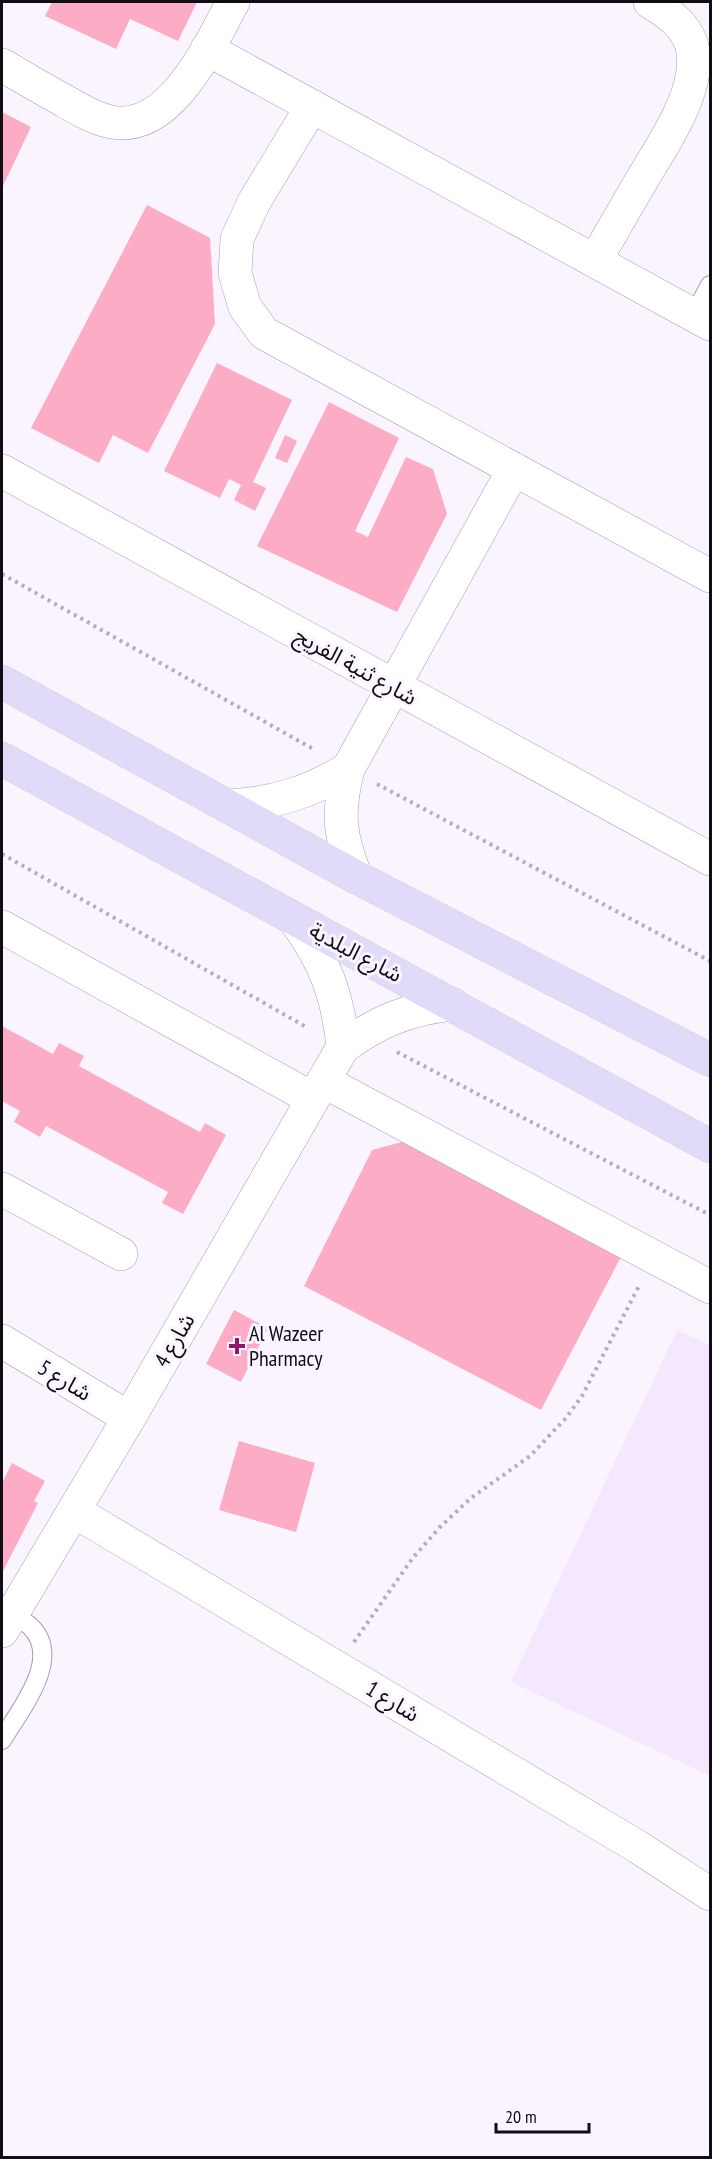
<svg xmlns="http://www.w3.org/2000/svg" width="712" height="2159" font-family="'PT Sans Narrow','Noto Sans Arabic',sans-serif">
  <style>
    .built { fill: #f5e7fe }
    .building { fill: #fdacc5 }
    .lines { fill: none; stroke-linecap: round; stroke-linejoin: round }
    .lane-casing { stroke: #aa9db2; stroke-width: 20 }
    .street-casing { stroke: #aa9db2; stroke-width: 34 }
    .primary-casing { stroke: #d4d3d5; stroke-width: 34 }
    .path { stroke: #b3aeb7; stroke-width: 4; stroke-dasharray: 3 4.5; stroke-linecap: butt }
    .lane { stroke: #fff; stroke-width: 18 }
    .street { stroke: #fff; stroke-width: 33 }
    .primary { stroke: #e2daf9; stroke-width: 33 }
    .poi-dot { fill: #921571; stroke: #f9f4fd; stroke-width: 2 }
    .labels { text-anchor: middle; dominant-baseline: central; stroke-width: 6; stroke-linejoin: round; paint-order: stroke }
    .street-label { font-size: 22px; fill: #120d15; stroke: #f9f4fd }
    .poi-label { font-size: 22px; fill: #120d15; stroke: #f9f4fd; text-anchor: start }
  </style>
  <rect width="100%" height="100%" fill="#f9f4fd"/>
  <!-- built -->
  <path class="built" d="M677,1330L710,1345V1776L511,1682Z"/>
  <!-- building -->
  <path class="building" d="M52,2H134L138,3V2H197L178,41L130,19L116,49L45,16Z
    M2,112L31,127L2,188Z
    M147,205L210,238L215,324L148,453L113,435L99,463L31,428Z
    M217,363L292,400L253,482L266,488L255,511L234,500L241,485L229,479L220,498L164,471Z
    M329,402L399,438L355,531L368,537L406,457L433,469L447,514L397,612L257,546Z
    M285,435L297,441L287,463L275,458Z
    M2,1026L53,1054L59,1043L84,1056L79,1066L200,1132L205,1123L226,1135L183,1214L162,1203L168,1192L46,1126L40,1137L14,1122L20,1111L2,1101Z
    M413,1139L625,1249L541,1410L304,1286L372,1150Z
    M234,1310L268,1328L241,1382L206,1364Z
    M239,1441L315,1463L296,1532L219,1510Z
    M12,1463L45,1481L34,1501L38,1503L2,1573V1483Z"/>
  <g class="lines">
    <defs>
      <path id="lane" d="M694,315L710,285
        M2,1740C19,1711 63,1659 31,1627C26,1622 17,1618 11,1615"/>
      <path id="street" d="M207,49L710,324
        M2,65C21,76 41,88 61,99C77,108 93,118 111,122C171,134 210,44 233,2
        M312,106L254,202L237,239L235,273L245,307L264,333L710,576
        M595,261C611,233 627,205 643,178C663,144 699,93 693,52C690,28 669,13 650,2
        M2,471L710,859
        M229,806C275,803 308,793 348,769
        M356,877C339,835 337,813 348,769L514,469
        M294,919C325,961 338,996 343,1047
        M2,927L313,1099
        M323,1081L710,1287
        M2,1189L121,1254
        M2,1341L129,1418
        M74,1511L638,1847L710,1894
        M2,1631L129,1418L343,1047C379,1021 408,1009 452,1004"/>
      <path id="primary" d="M2,682L356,877L710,1060
        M2,759L710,1146"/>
    </defs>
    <!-- lane casing -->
    <use href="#lane" class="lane-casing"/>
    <!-- street casing -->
    <use href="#street" class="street-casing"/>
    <!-- primary casing -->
    <use href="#primary" class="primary-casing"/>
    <!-- path -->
    <path class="path" d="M2,574L315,750
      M377,784L710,961
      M2,854L308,1028
      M397,1052L710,1215
      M354,1642L412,1559L440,1527L471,1498L530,1456L566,1418L582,1396L640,1284"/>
    <!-- lane -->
    <use href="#lane" class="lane"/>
    <!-- street -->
    <use href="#street" class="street"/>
    <!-- primary -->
    <use href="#primary" class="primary"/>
  </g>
  <!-- markers -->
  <path class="poi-dot" d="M234 1337h6v6h6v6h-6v6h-6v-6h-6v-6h6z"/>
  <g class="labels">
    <!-- street labels -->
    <g class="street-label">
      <text transform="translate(356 666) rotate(29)">شارع ثنية الفريج</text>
      <text transform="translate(356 952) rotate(28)">شارع البلدية</text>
      <text transform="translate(174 1340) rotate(-60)">شارع 4</text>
      <text transform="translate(65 1380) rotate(31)">شارع 5</text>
      <text transform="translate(393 1701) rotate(31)">شارع 1</text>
    </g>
    <!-- poi labels -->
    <g class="poi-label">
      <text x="249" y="1333">Al Wazeer<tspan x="249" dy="25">Pharmacy</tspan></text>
    </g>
  </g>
  <!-- border -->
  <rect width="712" height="2159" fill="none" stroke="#120d15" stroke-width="6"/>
  <!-- scale -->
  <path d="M496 2123v9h93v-9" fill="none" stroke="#120d15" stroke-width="3"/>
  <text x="505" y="2123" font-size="18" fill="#120d15" stroke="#f9f4fd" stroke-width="4.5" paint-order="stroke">20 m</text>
</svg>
